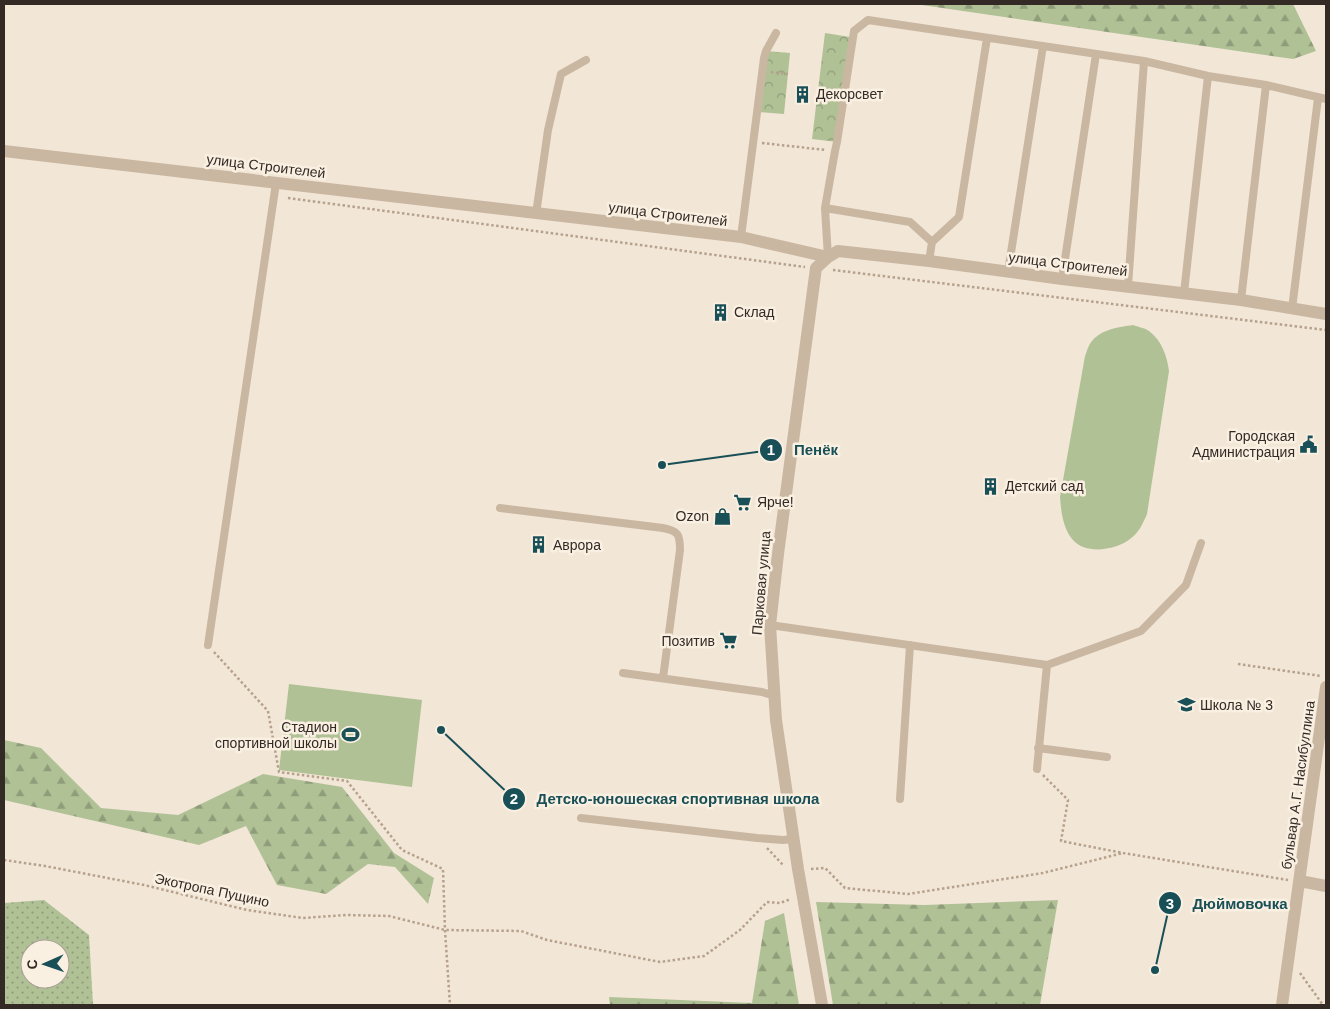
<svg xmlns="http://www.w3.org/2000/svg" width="1330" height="1009" font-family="Helvetica,sans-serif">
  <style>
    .grass { fill: url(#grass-dots); fill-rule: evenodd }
    .forest { fill: url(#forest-firs) }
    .park { fill: url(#park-crowns) }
    .garden { fill: #b0c196 }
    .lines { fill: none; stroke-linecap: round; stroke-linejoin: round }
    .path { stroke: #b6a18c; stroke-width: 2.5; stroke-dasharray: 2.5 2.5; stroke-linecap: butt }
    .lane { stroke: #cab7a2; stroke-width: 8 }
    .street { stroke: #cab7a2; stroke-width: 12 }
    .labels { text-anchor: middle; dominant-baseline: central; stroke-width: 5; stroke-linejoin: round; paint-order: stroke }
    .poi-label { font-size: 14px; fill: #342a25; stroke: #faf0e2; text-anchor: start }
    .street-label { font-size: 14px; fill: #342a25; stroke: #faf0e2 }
    .leader { fill: none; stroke: #194f57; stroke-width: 2 }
    .callout-dot { fill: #194f57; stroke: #faf0e2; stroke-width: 2 }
    .mark-label { font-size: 15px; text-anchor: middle; font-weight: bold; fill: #fff }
    .callout-label { font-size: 15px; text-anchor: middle; font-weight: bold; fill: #194f57; stroke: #faf0e2; stroke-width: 5; stroke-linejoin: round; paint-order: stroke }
  </style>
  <defs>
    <pattern id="grass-dots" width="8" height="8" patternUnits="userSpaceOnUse" patternTransform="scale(1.25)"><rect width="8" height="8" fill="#b0c196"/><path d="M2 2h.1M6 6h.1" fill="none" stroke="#909d7a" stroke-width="1.8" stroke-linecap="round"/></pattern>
    <pattern id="forest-firs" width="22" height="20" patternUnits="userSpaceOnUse" patternTransform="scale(1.25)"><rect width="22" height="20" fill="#b0c196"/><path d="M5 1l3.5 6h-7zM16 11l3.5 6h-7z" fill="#909d7a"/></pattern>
    <pattern id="park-crowns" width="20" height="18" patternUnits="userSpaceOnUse" patternTransform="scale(1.25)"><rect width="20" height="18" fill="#b0c196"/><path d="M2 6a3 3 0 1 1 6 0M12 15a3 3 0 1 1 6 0" fill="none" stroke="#909d7a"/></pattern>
  </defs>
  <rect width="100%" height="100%" fill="#f2e6d6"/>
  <!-- grass -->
  <path class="grass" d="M44,900L89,935L93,1005H4V903ZM30,949H60V979H30Z"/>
  <!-- forest -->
  <path class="forest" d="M915,4H1293L1316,51L1293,59Z
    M4,740L41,748L101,808L178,815L263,774L342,787L394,853L434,878L428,904L395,867L368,864L326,894L277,885L246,826L199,845L4,800Z
    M1058,900L1040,1005H833L816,902L925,905Z
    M784,913L799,1005H610L609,997L752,1003L765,921Z"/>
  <!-- park -->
  <path class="park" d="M825,33L850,37L837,142L812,139Z
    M766,51L790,53L784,114L759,112Z"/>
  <!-- garden -->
  <path class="garden" d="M1133,325C1138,327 1145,328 1149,331C1162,341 1167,356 1169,371L1147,514C1143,523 1139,533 1130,539C1116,550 1086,555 1073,540C1063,529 1061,511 1060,497L1085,356C1087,352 1088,345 1092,341C1102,329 1119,327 1133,325Z
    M289,684L422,700L412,787L279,770Z"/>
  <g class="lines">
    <!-- path -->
    <path class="path" d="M771,72L788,74
      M762,143L826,150
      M288,198L805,267
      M833,270L1326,330
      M214,652L268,711L279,772L347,781L402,850L443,869L445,930L450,1005
      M1238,664L1321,676
      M1043,775L1068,800L1061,841L1123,853L1288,880
      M767,848L784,866
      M4,860L45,866L144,885L247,910L303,918L346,915L389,916L445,930L521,931L547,940L660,962L704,956L740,930L767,902L780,903L791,899
      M811,869L825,868L845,888L908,894L1043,873L1123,853
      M1300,973L1323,1005"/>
    <!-- lane -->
    <path class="lane" d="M825,208L910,222L932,242L929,261
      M536,214L548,130L561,74L586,60
      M741,237L764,58L766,51L776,33
      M932,242L959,217L987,38
      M828,257L825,208L835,151L837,142L854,31L868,20L1144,61L1208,76L1266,85L1326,99
      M1008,272L1043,46
      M1062,279L1096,54
      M1128,286L1144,61
      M1184,293L1208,76
      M1241,300L1266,85
      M1292,309L1318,98
      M500,508L663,528C678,531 680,534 680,550L663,678
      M770,625L1047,665L1141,631L1186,585L1201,543
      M208,645L276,183
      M623,673L762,692L775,696
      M1038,748L1107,757
      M1037,769L1047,665
      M900,799L910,645
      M581,818L757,838L783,840L794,839"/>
    <!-- street -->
    <path class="street" d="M4,151L741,237L828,257
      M1300,881L1326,886
      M822,1005L798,869L776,720L770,625L778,554L816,268L828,257L838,251L929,261L1062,279L1241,300L1326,314
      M1282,1005L1326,687"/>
  </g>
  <!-- icons -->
  <defs>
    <symbol id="building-bare" viewBox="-9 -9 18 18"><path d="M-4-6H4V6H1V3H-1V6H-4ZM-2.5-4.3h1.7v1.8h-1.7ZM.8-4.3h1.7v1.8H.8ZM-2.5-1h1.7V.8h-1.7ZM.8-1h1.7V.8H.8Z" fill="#194f57" stroke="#faf0e2" stroke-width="2.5" paint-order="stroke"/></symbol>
    <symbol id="civic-bare" viewBox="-9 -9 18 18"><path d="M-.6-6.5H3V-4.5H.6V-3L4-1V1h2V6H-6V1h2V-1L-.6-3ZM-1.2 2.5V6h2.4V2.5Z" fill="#194f57" stroke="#faf0e2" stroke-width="2.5" paint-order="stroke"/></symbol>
    <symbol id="supermarket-bare" viewBox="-9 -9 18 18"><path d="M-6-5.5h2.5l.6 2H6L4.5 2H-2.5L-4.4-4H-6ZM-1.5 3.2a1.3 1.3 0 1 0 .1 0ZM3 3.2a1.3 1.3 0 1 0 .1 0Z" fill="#194f57" stroke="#faf0e2" stroke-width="2.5" paint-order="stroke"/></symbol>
    <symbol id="shop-bare" viewBox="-9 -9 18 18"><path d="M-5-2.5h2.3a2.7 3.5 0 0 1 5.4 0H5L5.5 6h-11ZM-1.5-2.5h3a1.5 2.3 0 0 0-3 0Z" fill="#194f57" stroke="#faf0e2" stroke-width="2.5" paint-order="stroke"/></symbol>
    <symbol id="school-bare" viewBox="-9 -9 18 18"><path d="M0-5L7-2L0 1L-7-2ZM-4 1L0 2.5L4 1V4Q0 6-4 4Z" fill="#194f57" stroke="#faf0e2" stroke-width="2.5" paint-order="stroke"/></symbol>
    <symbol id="stadium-bare" viewBox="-9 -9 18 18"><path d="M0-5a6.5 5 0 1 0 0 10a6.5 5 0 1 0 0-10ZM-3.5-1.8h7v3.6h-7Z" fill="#194f57" stroke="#faf0e2" stroke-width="2.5" paint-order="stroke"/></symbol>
  </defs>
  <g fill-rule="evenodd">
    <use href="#building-bare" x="790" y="82" width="25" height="25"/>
    <use href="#building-bare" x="708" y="300" width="25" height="25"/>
    <use href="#civic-bare" x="1296" y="432" width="25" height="25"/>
    <use href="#building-bare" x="978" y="474" width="25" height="25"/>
    <use href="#supermarket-bare" x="730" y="490" width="25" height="25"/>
    <use href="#shop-bare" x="710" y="504" width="25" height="25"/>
    <use href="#building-bare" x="526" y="532" width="25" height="25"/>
    <use href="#supermarket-bare" x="716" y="628" width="25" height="25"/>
    <use href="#school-bare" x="1174" y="692" width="25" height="25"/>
    <use href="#stadium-bare" x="338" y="722" width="25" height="25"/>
  </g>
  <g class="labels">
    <!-- poi labels -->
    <g class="poi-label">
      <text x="816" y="94">Декорсвет</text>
      <text x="734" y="312">Склад</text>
      <text x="1295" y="436" text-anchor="end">Городская<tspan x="1295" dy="16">Администрация</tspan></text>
      <text x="1005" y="486">Детский сад</text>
      <text x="757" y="502">Ярче!</text>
      <text x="709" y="516" text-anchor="end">Ozon</text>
      <text x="553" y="545">Аврора</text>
      <text x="715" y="641" text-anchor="end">Позитив</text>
      <text x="1200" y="705">Школа № 3</text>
      <text x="337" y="727" text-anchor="end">Стадион<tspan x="337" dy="16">спортивной школы</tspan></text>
    </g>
    <!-- street labels -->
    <g class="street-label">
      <text transform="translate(266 166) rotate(7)">улица Строителей</text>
      <text transform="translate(668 214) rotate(7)">улица Строителей</text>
      <text transform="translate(1068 264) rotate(7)">улица Строителей</text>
      <text transform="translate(761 583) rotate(-85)">Парковая улица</text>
      <text transform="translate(1298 785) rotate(-82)">бульвар А.Г. Насибуллина</text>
      <text transform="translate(212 890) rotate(12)">Экотропа Пущино</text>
    </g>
  </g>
  <!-- callouts -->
  <path class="leader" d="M662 465L771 450M441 730L514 799M1155 970L1170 903"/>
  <g class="callout-dot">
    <circle cx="662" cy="465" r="5"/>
    <circle cx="441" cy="730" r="5"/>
    <circle cx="1155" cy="970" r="5"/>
    <circle cx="771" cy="450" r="12"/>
    <circle cx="514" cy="799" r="12"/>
    <circle cx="1170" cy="903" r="12"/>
  </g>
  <g class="mark-label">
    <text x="771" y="455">1</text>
    <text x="514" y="804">2</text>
    <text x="1170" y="909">3</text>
  </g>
  <g class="callout-label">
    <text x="816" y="455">Пенёк</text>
    <text x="678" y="804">Детско-юношеская спортивная школа</text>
    <text x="1240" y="909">Дюймовочка</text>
  </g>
  <!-- border -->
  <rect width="1330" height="1009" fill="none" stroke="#342a25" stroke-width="10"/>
  <!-- north arrow -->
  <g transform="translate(45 964) rotate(268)"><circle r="24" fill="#faf0e2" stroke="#aba196"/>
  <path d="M0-4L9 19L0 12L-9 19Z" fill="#194f57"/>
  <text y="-8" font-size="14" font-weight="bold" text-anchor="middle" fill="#342a25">С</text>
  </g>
</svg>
